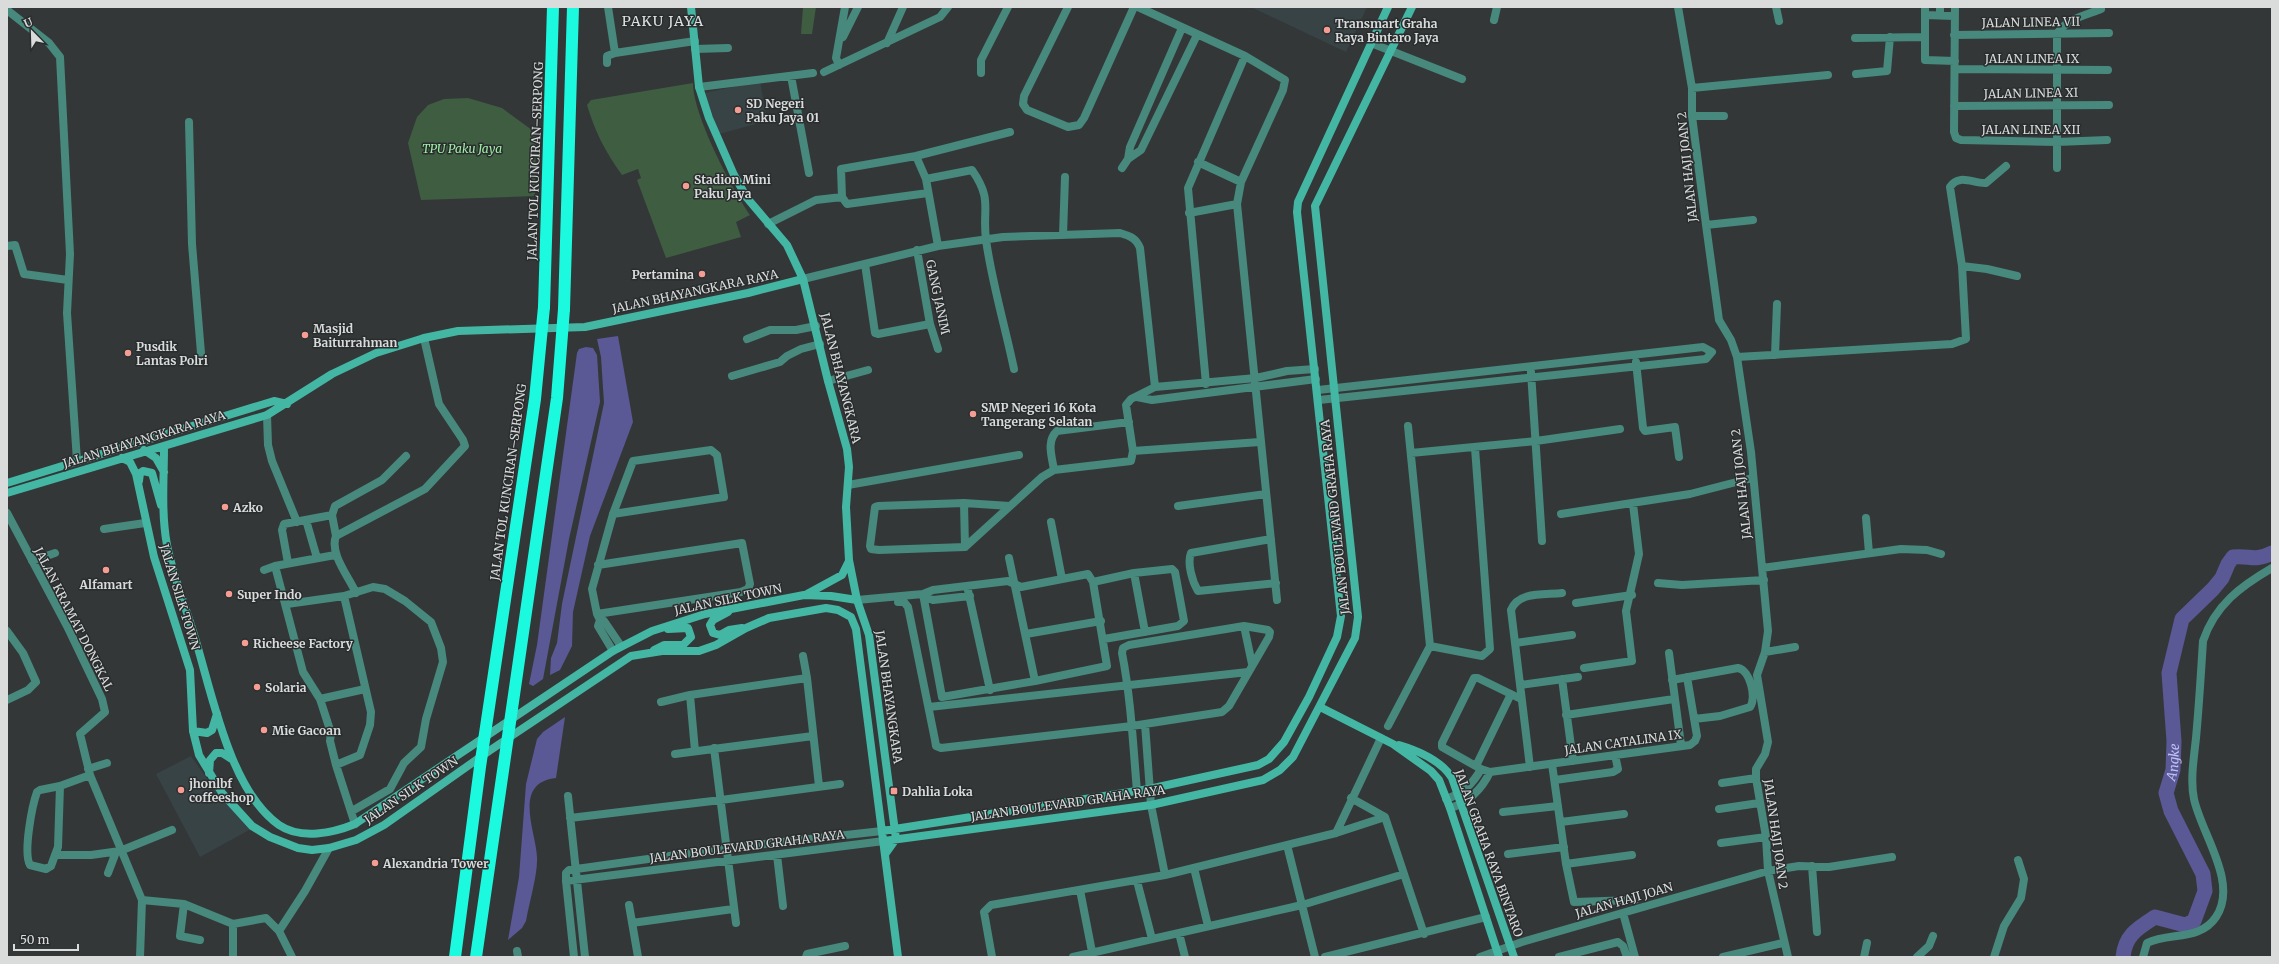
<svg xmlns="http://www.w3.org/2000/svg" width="2279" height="964" font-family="Merriweather,serif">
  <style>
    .built { fill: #384346 }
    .green { fill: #3e5d41 }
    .water { fill: #5a5895 }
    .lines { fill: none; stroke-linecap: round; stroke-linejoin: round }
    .river { stroke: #5a5895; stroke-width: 15 }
    .street { stroke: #47897d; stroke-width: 8 }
    .secondary { stroke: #43b7a4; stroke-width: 8 }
    .highway { stroke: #1bfade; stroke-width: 12 }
    .highway-bridge { stroke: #1bfade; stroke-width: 12 }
    .poi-dot { fill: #f59c93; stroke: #2a2d2e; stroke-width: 1.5 }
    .labels { text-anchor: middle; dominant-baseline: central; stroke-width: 3; stroke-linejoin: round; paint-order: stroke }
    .street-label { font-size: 12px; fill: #dadcdc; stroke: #2a2d2e }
    .poi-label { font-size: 12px; font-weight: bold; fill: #dadcdc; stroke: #2a2d2e; text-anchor: start }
    .park-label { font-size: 12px; font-style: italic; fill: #9fefa6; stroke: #2a2d2e }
    .water-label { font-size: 13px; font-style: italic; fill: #c0c1f7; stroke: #2a2d2e }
    .quarter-label { font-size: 14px; letter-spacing: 1px; fill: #dce0e1; stroke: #2a2d2e }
  </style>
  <rect width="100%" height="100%" fill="#343738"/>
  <!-- built -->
  <path class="built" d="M1251,7H1367L1346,52Z
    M760,81L767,121L719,134L705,93Z
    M191,756L220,797L251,829L200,857L156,774Z"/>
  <!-- green -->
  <path class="green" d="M803,7H816L812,34H801Z
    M693,83C693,115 731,187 750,215L736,222L741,237L666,258L637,180L641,178L638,169L622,175C606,153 595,132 587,105L591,100Z
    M468,98L502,108L536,133L535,196L421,200L408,143L417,117L428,105L444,99Z"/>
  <!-- water -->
  <path class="water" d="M618,336L633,422L590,536L573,612L572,646L560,670L550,675L551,658L557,643L562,604L604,403L601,357L597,339Z
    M586,347L593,348L597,355L600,402L569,539L543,679L533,686L529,684L537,645L577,353L579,349Z
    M565,717L556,778C512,783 536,831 537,857C538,874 529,903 526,921L522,928L508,940L519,877L526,784L537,739L543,732Z"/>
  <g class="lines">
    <!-- river -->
    <path class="river" id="s1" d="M2123,957C2125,935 2138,928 2155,917L2185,925L2194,921L2205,891L2203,874L2171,811L2166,793L2173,770L2174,741L2169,673L2182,619L2213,589L2222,578L2228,564L2233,557C2250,555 2254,562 2272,553"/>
    <!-- street -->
    <path class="street" d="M608,7L615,53
      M1068,7L1024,96L1023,104L1027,110L1068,127L1079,125L1084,118L1134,7
      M1138,7L1245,56L1285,80L1283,90L1241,182L1237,204L1277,600
      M1678,7L1692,88V116L1706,225L1719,320L1731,340L1737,357L1751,452L1768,631L1765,652L1757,675L1768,742L1765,754L1756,769V778L1766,837L1768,871L1788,957
      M1776,7L1779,21
      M1925,7V60L1955,61
      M1940,7V15
      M1955,7L1954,132L1956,138L1961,140L2057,142L2107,140
      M7,10L49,43L60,57L70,254L67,313L77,461
      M1925,15L1954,16
      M1494,20L1497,7
      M1954,35L2109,33
      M843,37L858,7
      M1855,38L1925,37
      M887,43L903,7
      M1371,43L1462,79
      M695,49L728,48
      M607,63V56L615,53L695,41
      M839,65L836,58L845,7
      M1955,69L2108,70
      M824,72L940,17L948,7
      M981,73V60L1008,7
      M1856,74L1887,71L1890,37
      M791,76L809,173
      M699,87L813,73
      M1692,88L1828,75
      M1954,106L2109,105
      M1692,116H1724
      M189,122L192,244L201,353
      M916,156L926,179L938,246
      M1128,159L1130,147L1182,28
      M1198,162L1241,182
      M1122,168L1128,159L1141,150L1197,35
      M2057,168V35C2063,20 2086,15 2101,9
      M926,179L972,170C993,200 982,208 986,240C992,283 1005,326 1014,369
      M928,193L847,204L842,197L841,169L916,156L1010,132
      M1189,213L1237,204
      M768,224L816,200L842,197
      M1706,225L1753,220
      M1063,235L1065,177
      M7,246L15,245L24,274L68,280
      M917,250L930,324L938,349
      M865,264L875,333L878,334L930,324
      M1962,266L1987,269L2017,276
      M803,279L938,246L1003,237L1120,233C1130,236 1136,238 1140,248L1155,387
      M747,339L770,330H796L816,326
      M1775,355L1777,304
      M1737,357L1952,344L1966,339L1962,266L1950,187C1959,173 1974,184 1986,183L2006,166
      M1636,362L1643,428L1645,431L1675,427L1679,457
      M1531,372L1542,541
      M732,376L780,362L787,356L801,349L820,344
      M828,381L868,370
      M1206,384L1188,188L1245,56
      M1318,390L1703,347L1712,352L1706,359L1319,400
      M1137,397L1152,400L1316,379
      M267,415L268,445L272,461L297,522
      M1133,451L1260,442
      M1411,453L1536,441L1620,429
      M1054,470C1052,457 1046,441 1057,431L1129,422
      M848,485L1019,455
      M964,503L965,547
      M1010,506L964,503L878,506L875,507L870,546L871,549L879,550L965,547L1042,477L1054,470L1131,461L1133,451L1126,405L1131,399L1155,387L1256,378L1287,371L1315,369
      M1178,506L1266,494
      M7,513L67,626L102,699L105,712L80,734L90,775L142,900L184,904L233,924L266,918L279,931L292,957
      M613,514L724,497L717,455L711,450L633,461L613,514L592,589L597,614L600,620L604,621L621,646
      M1561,514L1690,494L1752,478
      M1866,518L1869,553
      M306,520L317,558
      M1051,522L1062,579
      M104,529L145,523
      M336,536L332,515L335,506L382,480L406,456
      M1271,539L1191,553C1187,563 1192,581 1198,591L1276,583
      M1009,558L1035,681
      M32,561L55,553
      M288,563L282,530L284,524L332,515
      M275,566L303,672L320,699L331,733L330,741L336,765L355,824
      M1762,568L1901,549L1927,550L1941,554
      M264,570L275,566L335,555
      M1134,573L1145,632
      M1093,582L1134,573L1172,569L1175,572L1184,621L1178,626L1104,639
      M1658,583L1682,585L1764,580
      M967,586L990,690
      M356,593C349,577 329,553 336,536L425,489L465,446L463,440L439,404L424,338
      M924,597L933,600L970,596
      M857,600L923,594L933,590L1008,581L1021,587L1088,574L1093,582L1107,666L1035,681L942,697L923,594
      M898,602H904L908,607L935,740L936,746L941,748L1132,726L1222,712L1229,706L1269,637L1270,632L1268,630L1244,626L1129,645L1123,648L1122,653C1131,699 1133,745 1137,791
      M1576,603L1632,595
      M287,604L344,596L373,587L385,589L405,601L431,622L441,648L443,662L426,719L421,747L404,763L390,789L352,811
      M597,614L741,592L748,589L750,584L742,543L598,565
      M600,620L598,626L613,651
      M1244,626L1252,664
      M7,631L23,653L36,682L28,690L7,700
      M1026,634L1101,621
      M1515,643L1572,635
      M1430,646L1482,656L1490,649L1475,448
      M1765,652L1795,647
      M1669,653L1681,745
      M803,656L807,678L819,786
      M1584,668L1632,661L1626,611L1639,554L1633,504
      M1562,679L1573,761
      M1672,680L1738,668C1750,670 1757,698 1750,707L1720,716L1694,719
      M1520,685L1578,677
      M690,695L695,751
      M320,699L365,689
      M1521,699L1478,678H1474L1442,743V747L1481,769L1490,772L1690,745L1695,741L1697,736L1687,677
      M661,702L690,695L807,678
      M929,707L1248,672
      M1566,715L1674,699
      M1145,724L1151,805L1165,875
      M1388,726L1430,646L1408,426
      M714,748L736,923
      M675,754L813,736
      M1552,764L1566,864L1574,902L1635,900
      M336,765L360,755L370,725L371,712L344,596
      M1476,766L1511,694
      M1530,767L1511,610C1518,591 1545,595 1562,593
      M88,769L107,763
      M1555,780L1613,772L1618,769L1615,755
      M1722,783L1756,778
      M60,786L58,847L51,866L46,869L30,865C23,853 32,806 37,792L40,790L60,786L90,775
      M568,796L585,957
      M1351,798L1385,817L1424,934
      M1446,799C1462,794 1473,784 1481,769
      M1450,808C1468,803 1482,789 1490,772
      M1719,809L1759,803
      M1503,812L1558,806
      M570,818L721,800L840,784
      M1561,822L1624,814
      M1336,833L1381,738
      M1721,843L1766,837
      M1287,845L1315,957
      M1508,854L1564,847
      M55,855H91L120,851L172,830
      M777,855L783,906
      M1566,864L1632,855
      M1812,866L1817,932
      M1194,868L1208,926
      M108,873L116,852
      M566,881L884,841
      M1137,881L1152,939
      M1080,890L1093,957
      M184,904L180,936L200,940
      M629,905L638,957
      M1623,913L1635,957
      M632,923L733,909
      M233,924V957
      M279,931L305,891L329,848
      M1179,933L1185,957
      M517,951L518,957
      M140,957L142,900
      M574,957L566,881V873L569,870L727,848L882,831
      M806,957L807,954L845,946
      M992,957L984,912L991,905L1165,875L1336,833L1385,817
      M1073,957L1302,905L1404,874
      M1325,957L1486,917
      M1480,957L1522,942L1768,871L1799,866L1829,867L1892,857
      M1559,957L1618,942L1623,946L1627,957
      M1723,957L1783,943
      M1864,957L1867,943
      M1917,957L1929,946L1933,936
      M1994,957L2004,926L2021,898L2024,879L2018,860
      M2143,957L2147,943C2170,932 2200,941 2216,917C2239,883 2201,833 2194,799C2190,780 2194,757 2196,738C2199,706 2201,673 2203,641C2215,605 2241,586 2272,568"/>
    <!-- secondary -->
    <path class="secondary" d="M691,7L699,87L709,118L734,175L747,198L787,245L803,279L828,381L847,449L849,467L846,507L849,560L857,600L869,635L896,839L886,853
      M164,446C164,479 161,513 167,545C173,577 186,607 195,638C212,693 230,791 279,825C301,840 333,833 355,824L613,651L652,631L705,614L804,595L831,596L857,600
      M144,450L156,458L164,472
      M122,458L130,462L136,474L154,557L190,670L193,731L199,755L222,793L252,826L270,837L298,848L312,850L329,848L356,840L384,825L489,751L631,656L662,651H699L716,645L746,628L769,618L826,608L838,610L851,617L856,629L898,957
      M139,481L140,473L143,471L152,473L161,505
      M7,483L274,401L287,404
      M7,493L267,415L332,374L376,353L424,338L458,331L585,327L748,293L803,279
      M807,594L842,575L849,561
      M728,612L713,620L710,625L713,633L720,635L729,630L742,628
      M654,650L664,645H683L691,637L688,628L668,629
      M1320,707L1393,744L1431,771L1439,780L1450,808L1499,957
      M193,731L207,733L212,730L217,714
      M1399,745C1419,751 1441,760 1452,778L1514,957
      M209,773L210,760L216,753H222L233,760
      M882,831L1149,789L1258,765L1269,759L1284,742L1309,697L1337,637L1341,616L1297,212L1298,202L1388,7
      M884,841L1151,805L1263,780L1280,770L1293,757L1355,638L1358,617L1315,206L1412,7"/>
    <!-- highway -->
    <path class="highway" d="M544,307L553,7
      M564,309L573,7"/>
    <!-- highway-bridge -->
    <path class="highway-bridge" d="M455,957L480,767L535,399L544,307
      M476,957L557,398L564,309"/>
  </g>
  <!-- markers -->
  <g class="poi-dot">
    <circle cx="1327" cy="30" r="4"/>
    <circle cx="738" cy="110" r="4"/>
    <circle cx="686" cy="186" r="4"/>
    <circle cx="702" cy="274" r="4"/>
    <circle cx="305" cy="335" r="4"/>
    <circle cx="128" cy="353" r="4"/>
    <circle cx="973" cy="414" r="4"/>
    <circle cx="225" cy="507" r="4"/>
    <circle cx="106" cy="570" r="4"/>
    <circle cx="229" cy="594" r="4"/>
    <circle cx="245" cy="643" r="4"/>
    <circle cx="257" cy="687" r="4"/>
    <circle cx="264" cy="730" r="4"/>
    <circle cx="181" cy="790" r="4"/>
    <rect x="890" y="787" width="8" height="8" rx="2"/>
    <circle cx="375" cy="863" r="4"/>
  </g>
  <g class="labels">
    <!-- street labels -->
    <g class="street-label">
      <text transform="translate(2031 22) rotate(-1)">JALAN LINEA VII</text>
      <text x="2032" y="58">JALAN LINEA IX</text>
      <text transform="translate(2031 93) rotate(-1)">JALAN LINEA XI</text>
      <text x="2031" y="129">JALAN LINEA XII</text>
      <text transform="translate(535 161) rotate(-88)">JALAN TOL KUNCIRAN–SERPONG</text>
      <text transform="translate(1687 167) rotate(-96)">JALAN HAJI JOAN 2</text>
      <text transform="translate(695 291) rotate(-12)">JALAN BHAYANGKARA RAYA</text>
      <text transform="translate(938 297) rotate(78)">GANG JANIM</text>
      <text transform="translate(841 378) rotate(76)">JALAN BHAYANGKARA</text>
      <text transform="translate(144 439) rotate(-17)">JALAN BHAYANGKARA RAYA</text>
      <text transform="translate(508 482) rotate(-82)">JALAN TOL KUNCIRAN–SERPONG</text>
      <text transform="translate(1741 484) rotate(-96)">JALAN HAJI JOAN 2</text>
      <text transform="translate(1335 517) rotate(-96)">JALAN BOULEVARD GRAHA RAYA</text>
      <text transform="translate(180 597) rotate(73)">JALAN SILK TOWN</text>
      <text transform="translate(728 599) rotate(-12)">JALAN SILK TOWN</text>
      <text transform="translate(74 619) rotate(63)">JALAN KRAMAT DONGKAL</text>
      <text transform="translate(889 697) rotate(82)">JALAN BHAYANGKARA</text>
      <text transform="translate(1623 742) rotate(-8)">JALAN CATALINA IX</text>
      <text transform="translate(411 790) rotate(-34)">JALAN SILK TOWN</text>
      <text transform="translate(1068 803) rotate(-8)">JALAN BOULEVARD GRAHA RAYA</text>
      <text transform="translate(1776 834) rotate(82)">JALAN HAJI JOAN 2</text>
      <text transform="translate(747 846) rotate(-7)">JALAN BOULEVARD GRAHA RAYA</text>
      <text transform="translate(1489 853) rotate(70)">JALAN GRAHA RAYA BINTARO</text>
      <text transform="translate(1624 900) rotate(-16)">JALAN HAJI JOAN</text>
    </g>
    <!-- poi labels -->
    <g class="poi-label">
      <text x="1335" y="23">Transmart Graha<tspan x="1335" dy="14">Raya Bintaro Jaya</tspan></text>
      <text x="746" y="103">SD Negeri<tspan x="746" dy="14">Paku Jaya 01</tspan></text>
      <text x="694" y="179">Stadion Mini<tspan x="694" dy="14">Paku Jaya</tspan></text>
      <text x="694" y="274" text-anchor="end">Pertamina</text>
      <text x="313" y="328">Masjid<tspan x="313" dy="14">Baiturrahman</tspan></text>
      <text x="136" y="346">Pusdik<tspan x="136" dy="14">Lantas Polri</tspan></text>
      <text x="981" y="407">SMP Negeri 16 Kota<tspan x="981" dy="14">Tangerang Selatan</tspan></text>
      <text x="233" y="507">Azko</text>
      <text x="106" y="584" text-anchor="middle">Alfamart</text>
      <text x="237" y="594">Super Indo</text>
      <text x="253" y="643">Richeese Factory</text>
      <text x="265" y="687">Solaria</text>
      <text x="272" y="730">Mie Gacoan</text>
      <text x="189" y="783">jhonlbf<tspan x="189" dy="14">coffeeshop</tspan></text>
      <text x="902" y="791">Dahlia Loka</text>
      <text x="383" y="863">Alexandria Tower</text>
    </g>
    <!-- park labels -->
    <g class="park-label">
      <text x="462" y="148">TPU Paku Jaya</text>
    </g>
    <!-- water labels -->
    <g class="water-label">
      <text stroke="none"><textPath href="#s1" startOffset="265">Angke</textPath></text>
    </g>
    <!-- quarter labels -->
    <g class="quarter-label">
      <text x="663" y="21">PAKU JAYA</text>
    </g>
  </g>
  <!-- border -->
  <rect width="2279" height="964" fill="none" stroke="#dadcdc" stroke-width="16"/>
  <!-- north arrow -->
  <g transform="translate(32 32) rotate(337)" stroke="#2a2d2e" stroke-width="3" paint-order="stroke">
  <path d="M0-3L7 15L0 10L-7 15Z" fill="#dadcdc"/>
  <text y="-6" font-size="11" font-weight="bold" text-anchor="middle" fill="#dadcdc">U</text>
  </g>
  <!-- scale -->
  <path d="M14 944v6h64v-6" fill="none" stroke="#dadcdc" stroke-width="2"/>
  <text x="20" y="944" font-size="12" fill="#dadcdc" stroke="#2a2d2e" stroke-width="3" paint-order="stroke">50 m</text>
</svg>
